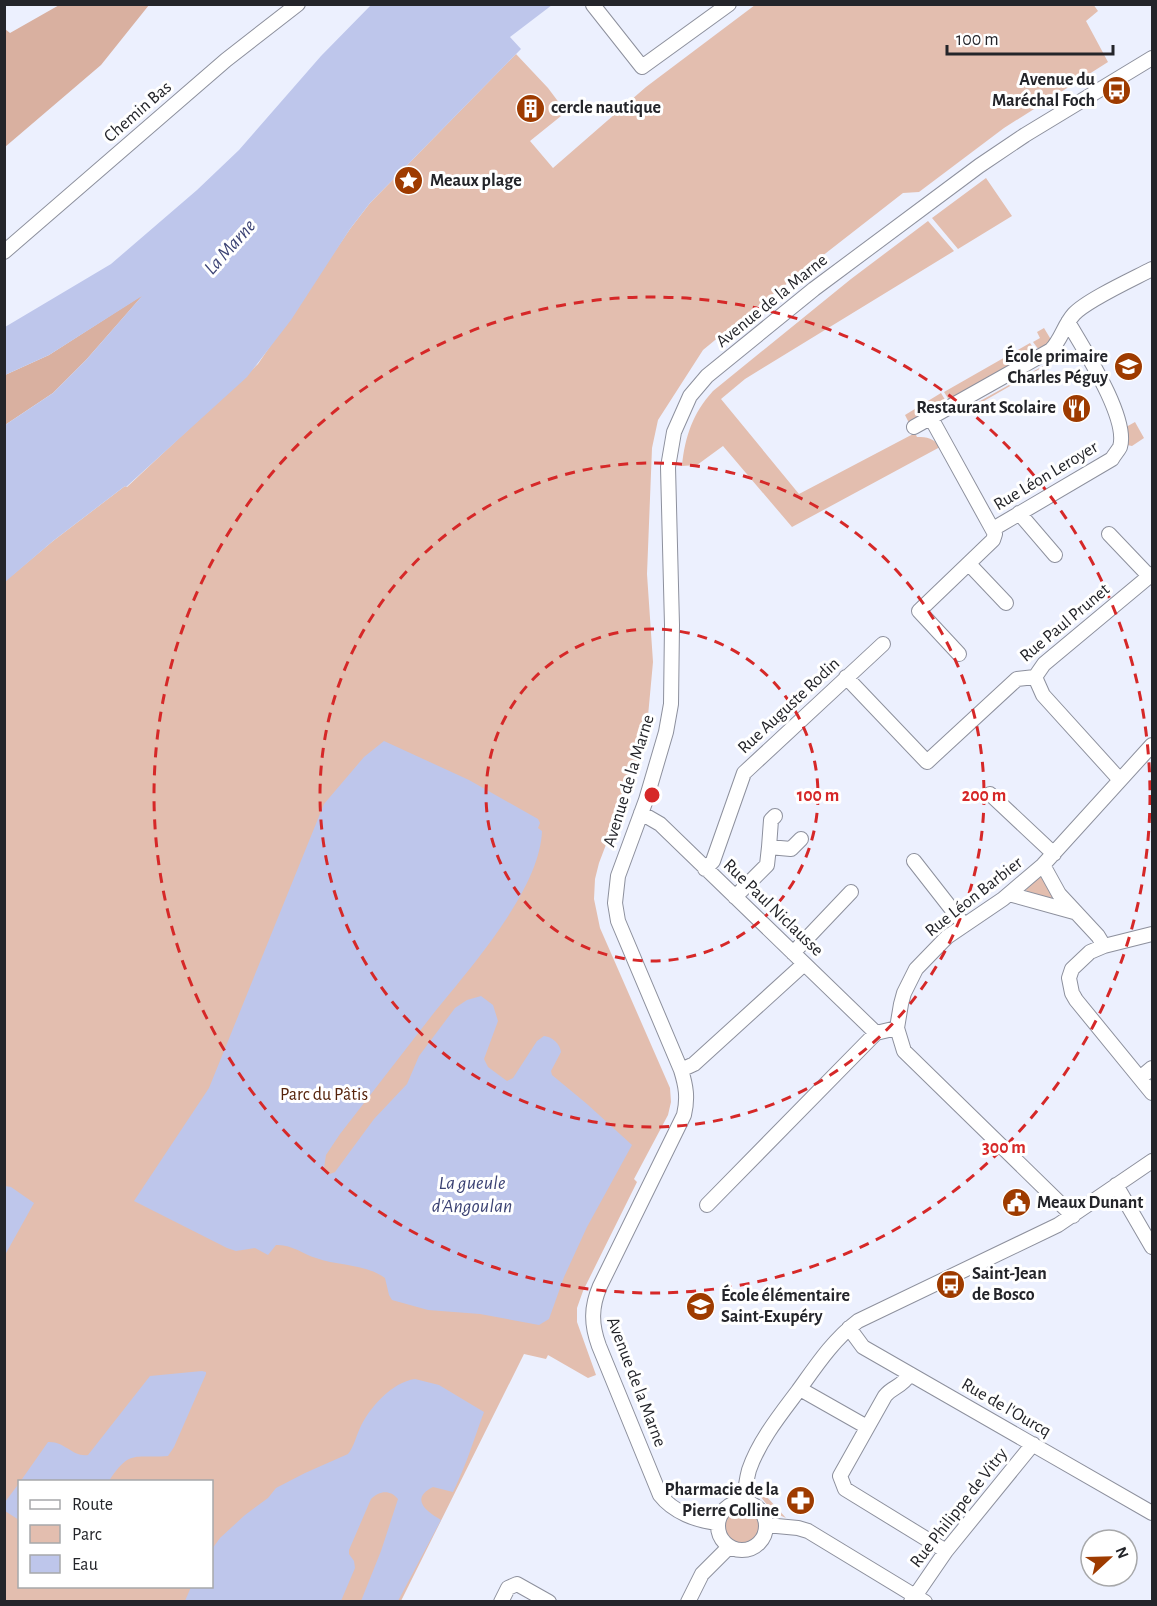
<svg xmlns="http://www.w3.org/2000/svg" width="1157" height="1606" font-family="'Alegreya Sans',sans-serif">
  <style>
    .green { fill: #e3beaf; fill-rule: evenodd }
    .forest { fill: #d9b0a0 }
    .water { fill: #bec6eb }
    .lines { fill: none; stroke-linecap: round; stroke-linejoin: round }
    .minor-casing { stroke: #8d909d; stroke-width: 16 }
    .minor { stroke: #fff; stroke-width: 14 }
    .ring { fill: none; stroke: #d62828; stroke-width: 3; stroke-dasharray: 10 8 }
    .labels { text-anchor: middle; dominant-baseline: central; stroke-width: 6; stroke-linejoin: round; paint-order: stroke }
    .poi-label { font-size: 18px; font-weight: bold; fill: #24252a; stroke: #fff; text-anchor: start }
    .street-label { font-size: 18px; fill: #24252a; stroke: #fff }
    .park-label { font-size: 18px; fill: #56230b; stroke: #fff }
    .water-label { font-size: 20px; font-style: italic; fill: #3c4374; stroke: #fff }
    .centre { fill: #d62828; stroke: #fff; stroke-width: 3 }
    .ring-label { font-size: 18px; text-anchor: middle; font-weight: bold; fill: #d62828; stroke: #fff; stroke-width: 6; stroke-linejoin: round; paint-order: stroke }
  </style>
  <rect width="100%" height="100%" fill="#ecf0fe"/>
  <!-- green -->
  <path class="green" d="M1093,4L1098,11L1086,21L1108,62L1004,128L919,192L903,193L726,331L703,350L658,420L652,448L647,574L653,662L648,716L642,750L599,863L595,879L594,899L600,928L670,1088L671,1102L668,1115L634,1179L637,1182L583,1291L577,1308V1322L596,1375L588,1378L548,1355L546,1359L524,1354L401,1601H5L4,582L53,541L125,486L127,487L258,364L350,229L370,203L516,54L548,88L566,112L530,141L553,168L646,87L755,5ZM20,1482H212V1586H20Z
    M986,178L1012,216L958,249L932,218Z
    M928,221L954,251L745,379L721,399L799,494L915,433L917,437C927,437 934,438 940,447L792,527L723,446L697,465L682,466C685,436 693,413 713,391L851,279Z
    M1044,328L1053,343L1039,350L1033,342L1040,338L1037,332Z
    M1030,343L1036,352L949,400L944,392Z
    M1043,366V367L963,413L962,411Z
    M941,393L947,403L909,423L905,415Z
    M1135,422L1144,438L1132,446L1127,445L1126,427Z
    M1040,875L1045,881L1052,895L1062,904L1027,895L1026,888Z
    M756,1485L786,1518C773,1513 759,1499 756,1485Z
    M724 1526a18 18 0 1 1 36 0a18 18 0 1 1-36 0Z"/>
  <!-- forest -->
  <path class="forest" d="M61,4L149,5L101,65L5,147V29L10,33Z
    M144,294L86,360L53,393L5,425V375L49,355Z"/>
  <!-- water -->
  <path class="water" d="M372,4L552,5L510,37L521,49L370,203L350,229L291,320L247,377L126,487L125,486L53,541L5,582V425L53,393L86,360L142,296L49,355L5,375V327L111,264L197,190L239,150L321,56Z
    M384,741L469,780L538,819L540,823L538,828L542,831C540,890 470,968 433,1014C402,1054 371,1094 340,1134L326,1155L324,1168L330,1174L335,1172L374,1119L407,1084L419,1056L455,1008L467,1000L481,996L493,1005L498,1021L484,1059L488,1067L507,1081L513,1078L537,1041L544,1036C553,1037 560,1044 561,1052L551,1071L552,1075L587,1104L632,1145L587,1227L564,1277L549,1319L539,1325L480,1314L428,1310L392,1300L389,1295L385,1278C366,1264 338,1266 316,1258C303,1254 291,1244 276,1245L268,1255L255,1248L236,1251L227,1248L134,1201L209,1088L324,804L364,757Z
    M5,1186L11,1187L34,1203L5,1255Z
    M202,1371L206,1372V1374L174,1447L168,1456C136,1459 130,1448 109,1481L20,1482L48,1442C65,1441 72,1457 88,1455L150,1376Z
    M415,1379L439,1385L484,1412C474,1439 466,1466 453,1492L433,1487C409,1499 427,1512 441,1520L398,1601H361L381,1551L398,1499C390,1489 379,1491 371,1499L349,1550V1554L354,1561L355,1568L341,1601H185L191,1587L212,1586V1549L220,1538L245,1515L268,1498L276,1488L305,1473L348,1454C354,1447 356,1436 360,1428C369,1408 392,1382 415,1379Z
    M20,1482V1520H19L5,1511V1502Z"/>
  <g class="lines">
    <defs>
      <path id="minor" d="M593,5L642,67L729,4
        M4,252L226,60L298,4
        M931,418L995,534L993,540L919,611L959,654
        M914,427L1051,350C1061,340 1064,325 1074,314C1087,300 1133,279 1152,269
        M1019,513L1055,555
        M993,529L1112,459C1114,455 1118,451 1120,447C1129,418 1083,348 1068,322
        M1109,534L1149,576
        M969,564L1006,603
        M846,677L927,762L1017,679L1035,677L1044,664L1152,574
        M1035,677L1043,695L1120,780
        M990,794L1054,854
        M641,813L660,824L876,1033
        M769,847L771,820L775,816
        M914,861L964,925
        M1043,865L1059,894L1098,936L1104,946
        M705,869L713,861L744,773L883,644
        M1009,894L1074,912
        M735,897L767,865L769,847L791,849L801,839
        M1152,934L1104,946L1090,952L1072,969L1069,978L1072,993L1076,1000L1152,1093
        M793,953L851,892
        M681,1070L694,1064L804,964
        M1140,1078L1152,1068
        M1116,1185L1152,1247
        M707,1205L876,1033L897,1028
        M1073,1216L904,1051L897,1028L901,1004L904,993L916,969L947,937L1003,899L1043,865L1152,745
        M849,1328L863,1347L1152,1513
        M910,1374C901,1388 893,1386 885,1396L840,1476L845,1489L946,1551
        M800,1389L867,1427
        M744,1502C745,1491 746,1481 749,1470C759,1441 780,1415 798,1391C816,1366 833,1340 858,1321L1058,1225L1152,1161
        M718 1526a24 24 0 1 1 48 0a24 24 0 1 1-48 0Z
        M718,1523C697,1521 673,1512 660,1495L599,1346C591,1324 591,1307 600,1286L684,1115C688,1098 686,1086 681,1070L618,921L615,903L618,876L646,800L666,732L671,704L672,625L668,467L674,432L690,396L707,376L814,289L979,166L1025,135L1152,58
        M766,1525L798,1528L808,1531L925,1602
        M501,1602L508,1588L517,1584L549,1602
        M688,1602L702,1574L729,1547
        M911,1602L946,1551L1033,1444"/>
    </defs>
    <!-- minor casing -->
    <use href="#minor" class="minor-casing"/>
    <!-- minor -->
    <use href="#minor" class="minor"/>
  </g>
  <!-- distance rings -->
  <g class="ring">
    <circle cx="652" cy="795" r="166"/>
    <circle cx="652" cy="795" r="332"/>
    <circle cx="652" cy="795" r="498"/>
  </g>
  <!-- icons -->
  <defs>
    <symbol id="bus-disc" viewBox="-11 -11 22 22"><circle r="9.5" fill="#9e3b00" stroke="#fff"/><path d="M-5-6H5V4H4V6H2V4H-2V6H-4V4H-5ZM-3.5-4V0h7V-4ZM-3.5 1.2v1.5H-2V1.2ZM2 1.2v1.5H3.5V1.2Z" fill="#fff"/></symbol>
    <symbol id="building-disc" viewBox="-11 -11 22 22"><circle r="9.5" fill="#9e3b00" stroke="#fff"/><path d="M-4-6H4V6H1V3H-1V6H-4ZM-2.5-4.3h1.7v1.8h-1.7ZM.8-4.3h1.7v1.8H.8ZM-2.5-1h1.7V.8h-1.7ZM.8-1h1.7V.8H.8Z" fill="#fff"/></symbol>
    <symbol id="sight-disc" viewBox="-11 -11 22 22"><circle r="9.5" fill="#9e3b00" stroke="#fff"/><path d="M0-6L1.8-2.2L6-1.7L2.9 1.2L3.7 5.4L0 3.3L-3.7 5.4L-2.9 1.2L-6-1.7L-1.8-2.2Z" fill="#fff"/></symbol>
    <symbol id="school-disc" viewBox="-11 -11 22 22"><circle r="9.5" fill="#9e3b00" stroke="#fff"/><path d="M0-5L7-2L0 1L-7-2ZM-4 1L0 2.5L4 1V4Q0 6-4 4Z" fill="#fff"/></symbol>
    <symbol id="restaurant-disc" viewBox="-11 -11 22 22"><circle r="9.5" fill="#9e3b00" stroke="#fff"/><path d="M-5-6h1v4h1v-4h1v4h1v-4h1v5L-1.5 .5V6h-2V.5L-5-1ZM5-6V6H3V1.5H1.5Q1.5-4 5-6Z" fill="#fff"/></symbol>
    <symbol id="civic-disc" viewBox="-11 -11 22 22"><circle r="9.5" fill="#9e3b00" stroke="#fff"/><path d="M-.6-6.5H3V-4.5H.6V-3L4-1V1h2V6H-6V1h2V-1L-.6-3ZM-1.2 2.5V6h2.4V2.5Z" fill="#fff"/></symbol>
    <symbol id="pharmacy-disc" viewBox="-11 -11 22 22"><circle r="9.5" fill="#9e3b00" stroke="#fff"/><path d="M-2-6h4v4h4v4h-4v4h-4v-4h-4v-4h4Z" fill="#fff"/></symbol>
  </defs>
  <g fill-rule="evenodd">
    <use href="#bus-disc" x="1100" y="74" width="33" height="33"/>
    <use href="#building-disc" x="514" y="92" width="33" height="33"/>
    <use href="#sight-disc" x="392" y="164" width="33" height="33"/>
    <use href="#school-disc" x="1112" y="350" width="33" height="33"/>
    <use href="#restaurant-disc" x="1060" y="392" width="33" height="33"/>
    <use href="#civic-disc" x="1000" y="1186" width="33" height="33"/>
    <use href="#bus-disc" x="934" y="1268" width="33" height="33"/>
    <use href="#school-disc" x="684" y="1290" width="33" height="33"/>
    <use href="#pharmacy-disc" x="784" y="1484" width="33" height="33"/>
  </g>
  <g class="labels">
    <!-- poi labels -->
    <g class="poi-label">
      <text x="1095" y="80" text-anchor="end">Avenue du<tspan x="1095" dy="21">Maréchal Foch</tspan></text>
      <text x="551" y="108">cercle nautique</text>
      <text x="430" y="181">Meaux plage</text>
      <text x="1108" y="357" text-anchor="end">École primaire<tspan x="1108" dy="21">Charles Péguy</tspan></text>
      <text x="1056" y="408" text-anchor="end">Restaurant Scolaire</text>
      <text x="1037" y="1203">Meaux Dunant</text>
      <text x="972" y="1274">Saint-Jean<tspan x="972" dy="21">de Bosco</tspan></text>
      <text x="721" y="1296">École élémentaire<tspan x="721" dy="21">Saint-Exupéry</tspan></text>
      <text x="779" y="1490" text-anchor="end">Pharmacie de la<tspan x="779" dy="21">Pierre Colline</tspan></text>
    </g>
    <!-- street labels -->
    <g class="street-label">
      <text transform="translate(138 112) rotate(-41)">Chemin Bas</text>
      <text transform="translate(772 301) rotate(-39)">Avenue de la Marne</text>
      <text transform="translate(1046 476) rotate(-31)">Rue Léon Leroyer</text>
      <text transform="translate(1065 623) rotate(-40)">Rue Paul Prunet</text>
      <text transform="translate(789 706) rotate(-43)">Rue Auguste Rodin</text>
      <text transform="translate(629 781) rotate(-73)">Avenue de la Marne</text>
      <text transform="translate(974 897) rotate(-38)">Rue Léon Barbier</text>
      <text transform="translate(773 908) rotate(44)">Rue Paul Niclausse</text>
      <text transform="translate(636 1382) rotate(69)">Avenue de la Marne</text>
      <text transform="translate(1006 1408) rotate(30)">Rue de l'Ourcq</text>
      <text transform="translate(959 1508) rotate(-52)">Rue Philippe de Vitry</text>
    </g>
    <!-- park labels -->
    <g class="park-label">
      <text x="324" y="1095">Parc du Pâtis</text>
    </g>
    <!-- water labels -->
    <g class="water-label">
      <text transform="translate(230 247) rotate(-48)">La Marne</text>
      <text x="472" y="1183">La gueule<tspan x="472" dy="23">d'Angoulan</tspan></text>
    </g>
  </g>
  <circle cx="652" cy="795" r="9" class="centre"/>
  <g class="ring-label">
    <text x="818" y="801">100 m</text>
    <text x="984" y="801">200 m</text>
    <text x="1004" y="1153">300 m</text>
  </g>
  <!-- border -->
  <rect width="1157" height="1606" fill="none" stroke="#24252a" stroke-width="12"/>
  <!-- legend -->
  <rect x="18" y="1480" width="195" height="108" fill="#ffffff" stroke="#a7a8aa" stroke-width="1.5"/>
  <rect x="30" y="1500" width="30" height="9" fill="#ffffff" stroke="#a7a8aa" stroke-width="1.5"/>
  <text x="72" y="1510" font-size="18" fill="#24252a">Route</text>
  <rect x="30" y="1525" width="30" height="18" fill="#e3beaf" stroke="#a7a8aa" stroke-width="1.5"/>
  <text x="72" y="1540" font-size="18" fill="#24252a">Parc</text>
  <rect x="30" y="1555" width="30" height="18" fill="#bec6eb" stroke="#a7a8aa" stroke-width="1.5"/>
  <text x="72" y="1570" font-size="18" fill="#24252a">Eau</text>
  <!-- north arrow -->
  <g transform="translate(1109 1558) rotate(68)"><circle r="28" fill="#ffffff" stroke="#a7a8aa" stroke-width="1.5"/>
  <path d="M0-4.5L10 22L0 15L-10 22Z" fill="#9e3b00"/>
  <text y="-9" font-size="16" font-weight="bold" text-anchor="middle" fill="#24252a">N</text>
  </g>
  <!-- scale -->
  <path d="M947 45v9h166v-9" fill="none" stroke="#24252a" stroke-width="3"/>
  <text x="956" y="45" font-size="18" fill="#24252a" stroke="#ffffff" stroke-width="4.5" paint-order="stroke">100 m</text>
</svg>
